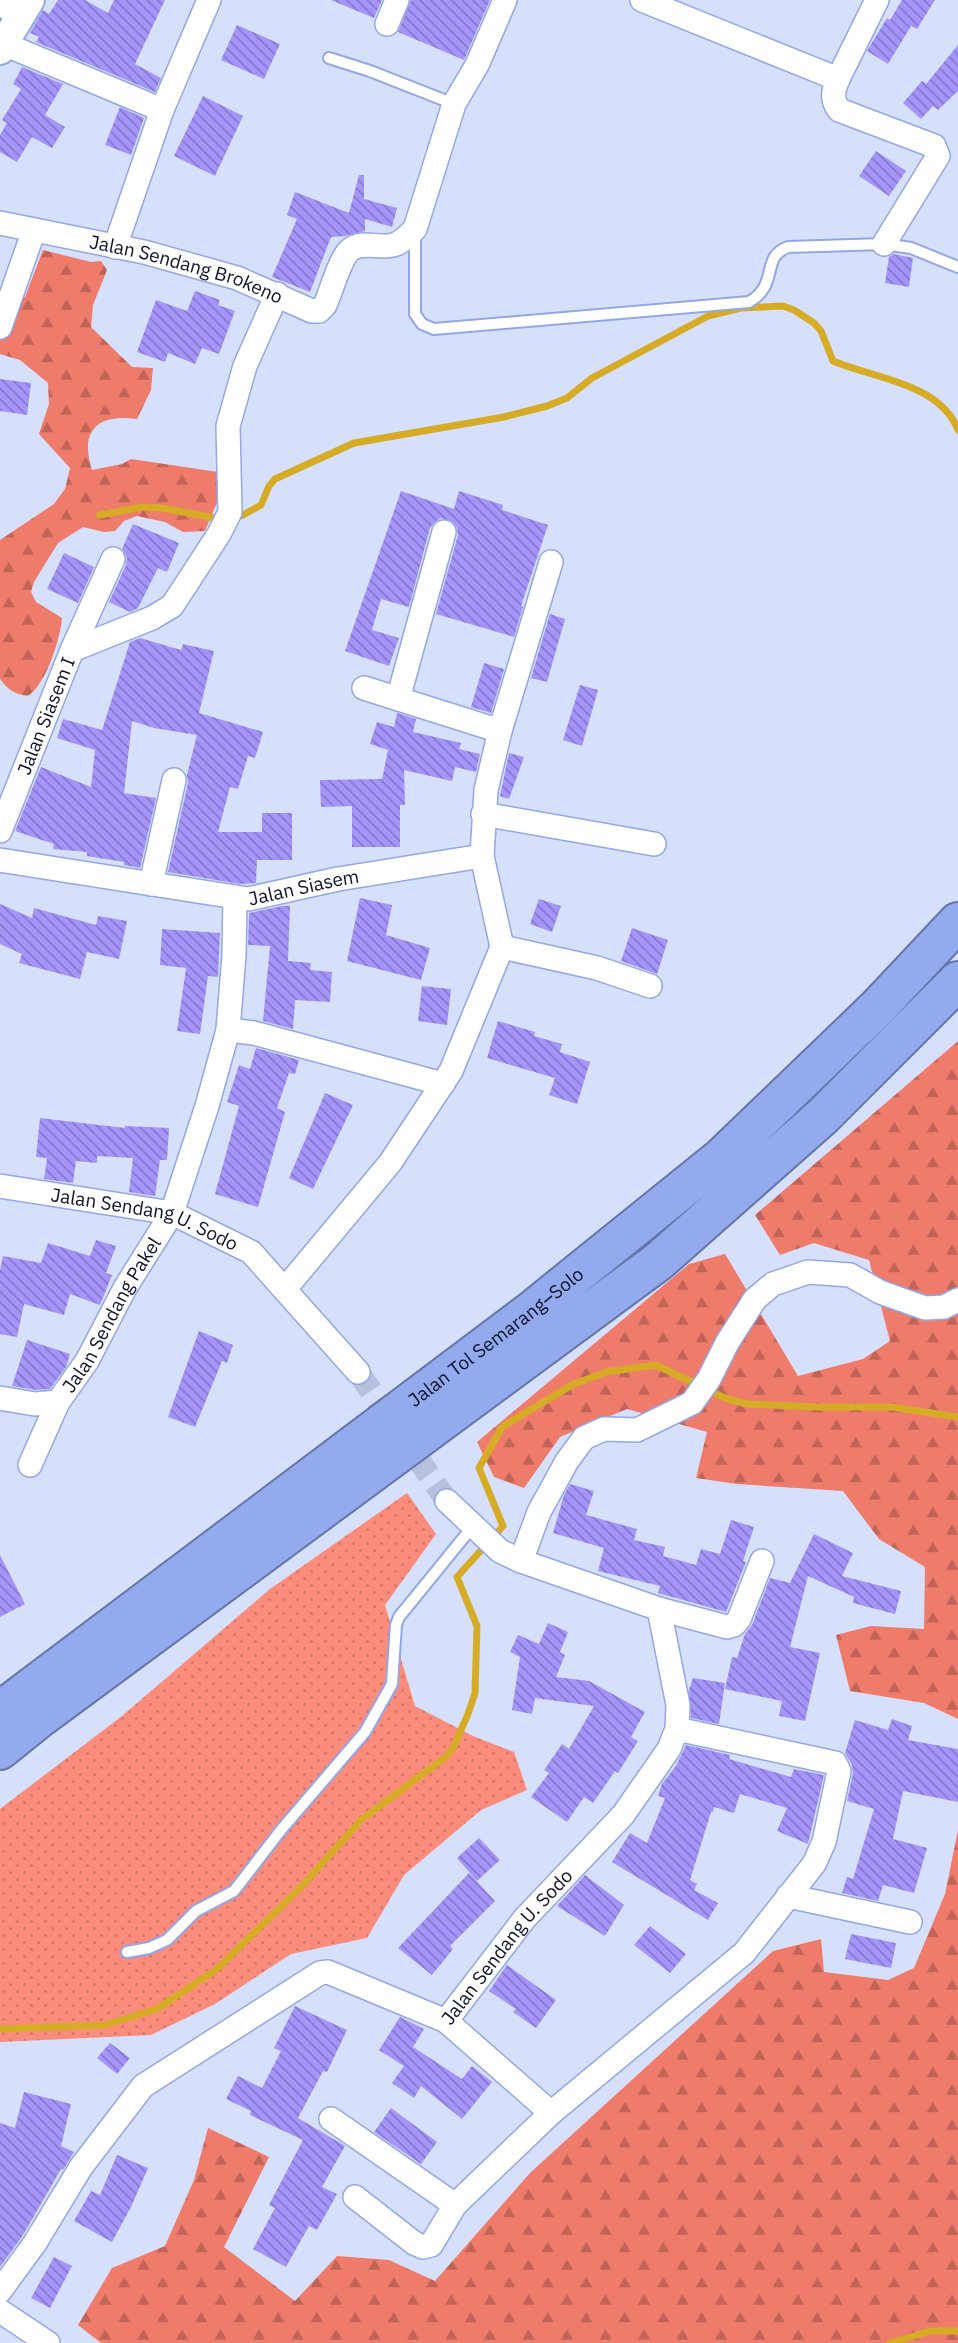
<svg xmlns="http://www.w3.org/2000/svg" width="958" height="2343" font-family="'IBM Plex Sans',sans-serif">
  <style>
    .grass { fill: url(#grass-dots) }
    .forest { fill: url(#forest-firs) }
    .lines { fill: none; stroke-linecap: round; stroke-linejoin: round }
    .stream { stroke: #d6ac26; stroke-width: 7 }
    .building { fill: url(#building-back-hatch) }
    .minor-tunnel { stroke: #b8c1db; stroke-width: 23; stroke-dasharray: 23 11; stroke-linecap: butt }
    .service-casing { stroke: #92a7e6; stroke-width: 14 }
    .minor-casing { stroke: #92a7e6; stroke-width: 26 }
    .tertiary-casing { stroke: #92a7e6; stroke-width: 32 }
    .motorway-casing { stroke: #6476a9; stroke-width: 42 }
    .service { stroke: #fff; stroke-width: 10 }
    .minor { stroke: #fff; stroke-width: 23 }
    .tertiary { stroke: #fff; stroke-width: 28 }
    .motorway { stroke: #93aaee; stroke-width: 38 }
    .labels { text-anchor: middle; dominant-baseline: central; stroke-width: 5; stroke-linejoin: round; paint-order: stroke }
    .street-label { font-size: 19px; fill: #0d142a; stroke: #e8edfb }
  </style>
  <defs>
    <pattern id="grass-dots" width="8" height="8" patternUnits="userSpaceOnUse" patternTransform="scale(1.75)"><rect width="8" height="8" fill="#fb8c7c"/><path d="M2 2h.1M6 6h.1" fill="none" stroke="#d6786b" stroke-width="1.8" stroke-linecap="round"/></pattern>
    <pattern id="forest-firs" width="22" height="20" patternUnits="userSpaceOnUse" patternTransform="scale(1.75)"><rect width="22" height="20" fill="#ef7b6b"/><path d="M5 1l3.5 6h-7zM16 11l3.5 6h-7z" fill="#c06458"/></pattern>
    <pattern id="building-back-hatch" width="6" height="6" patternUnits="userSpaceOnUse" patternTransform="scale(1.75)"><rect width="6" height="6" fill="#a595fb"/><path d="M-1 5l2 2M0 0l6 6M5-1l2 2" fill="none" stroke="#8578cb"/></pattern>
  </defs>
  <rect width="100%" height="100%" fill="#d6e0fa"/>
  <!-- grass -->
  <path class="grass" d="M407,1493L436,1534L385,1605L415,1706L473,1736L514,1752L527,1790L481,1810L404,1875L367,1938L291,1954L215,2004L151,2035L0,2042V1809L122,1716L270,1589Z"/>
  <!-- forest -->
  <path class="forest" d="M43,250L91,262L101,261L107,270L93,305L91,327L132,367L153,368L151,390L137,419C98,414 79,430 92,470L122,464L131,459L218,472L221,493L205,531L183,532L165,522L137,516L124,521L115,531L104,532L83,527L58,543L34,582L31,592L36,602L62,618C60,640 46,684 28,696C15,694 8,690 0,679V540L54,504L65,489L70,468L39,434L49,404L48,383L20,360L0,354V295L25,297Z
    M958,1041V1719L924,1703L850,1691L836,1635L871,1626L924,1629L925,1567L879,1539L843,1491L737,1484L696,1478L707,1432L627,1409L560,1437L524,1488L494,1477L477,1442L689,1264L725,1254L798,1376L863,1359L890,1341L869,1260L814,1243L780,1255L755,1215Z
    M958,1830V2343H101L78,2325L112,2268L165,2246L194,2180L208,2128L269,2157L224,2247L295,2301L337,2256L389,2260L435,2281L530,2173L773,1951L821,1939L824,1972L888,1980L914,1968L945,1894Z"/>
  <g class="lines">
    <!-- stream -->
    <path class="stream" d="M100,515L142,507L162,508L220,519
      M232,518L243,515L261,505L269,486L275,479L354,443L504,417L547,406L567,398L592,378L708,316L741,308L783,306L794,310L814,323L821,331L833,361C873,378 940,383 958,430
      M0,2029L105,2025L157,2009L217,1969L301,1887L361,1820L447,1756L454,1746L468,1714L475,1693L477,1626L457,1577L503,1526L479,1468L502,1427L572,1385L606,1372L656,1365L725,1398L747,1404L818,1407H892L958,1417
      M890,2343L931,2331H958"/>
  </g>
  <!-- building -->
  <path class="building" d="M58,0H85L108,13L114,0H165L135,64L161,78L155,92L36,42L39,37L30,33L43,10L49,14Z
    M331,0H382L374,18Z
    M411,0H490L464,60L398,32Z
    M902,0H935L917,29L911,26L888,64L867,51L887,18L890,20Z
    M237,25L280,44L264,79L221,60Z
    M958,45V91L938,110L933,106L921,119L903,103L922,81L926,84Z
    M22,67L63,84L45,115L65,127L52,148L32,137L17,162L0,152V135L7,123L2,120L21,89L13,84Z
    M203,96L243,116L215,176L174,156Z
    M120,107L144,118L131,155L105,145Z
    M876,151L906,171L889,196L859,176Z
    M359,175H364V199L397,208L392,227L365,219V231L345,236L331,237L310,292L272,277L297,219L287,215L295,192L349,213Z
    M893,254L913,258L909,287L885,283L889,257Z
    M195,291L220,300L218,305L235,311L219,354L202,348L195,364L168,353L165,362L137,352L156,300L187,311Z
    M0,379L31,383L27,415L0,411Z
    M401,491L454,509L459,491L503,505L502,510L548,525L521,606L523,607L514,637L436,614L458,535L457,528L453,522L441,518L435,522L430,528L409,607L381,599L372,630L399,638L389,666L345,651Z
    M133,524L179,543L167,572L158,568L138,608L130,612L109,602L126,565L127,557L122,549Z
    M64,553L94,567L78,603L47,589Z
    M550,614L565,619L547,682L531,678Z
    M140,638L181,650L183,644L214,651L199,713L263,732L255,758L248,756L238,789L230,787L218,832H262V813H292V860H257L256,883L240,884L168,872L188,783L187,775L197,735L154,728L132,721L124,793L156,798L140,868L124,865V862L87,856V852L53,849L54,844L15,831L41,767L91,787L95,750L57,738L63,719L102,730L130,642Z
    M484,663L504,669L491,713L471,707Z
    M580,685L598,690L582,746L563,740Z
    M397,713L416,719L413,732L461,743L459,749L480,754L476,772L455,767L452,781L404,770L405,805H400V847H352V806L321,807L320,780L382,779L388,750L370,744L377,722L394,727Z
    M509,753L524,757L509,799L500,796Z
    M360,898L392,905L386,935L430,948L421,980L347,961Z
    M539,899L561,906L552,932L530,924Z
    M0,904L32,918L34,908L96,925L98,916L127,921L119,959L87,952L80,979L19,963L22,954L0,944Z
    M282,906H290L288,961L311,963L310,970L332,972L330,1002L295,1000L293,1029L263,1021L270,946L248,945L249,913Z
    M632,928L668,940L657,974L621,961Z
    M162,929L220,933L218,977L208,976L200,1034L177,1031L186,968L160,965Z
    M422,986L451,989L447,1025L418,1021Z
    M498,1021L535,1032L534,1036L562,1044L560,1052L590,1062L577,1104L549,1095L555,1078L487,1058Z
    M256,1048L299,1060L295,1074L289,1073L277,1108L285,1112L258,1207L215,1194L239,1106L227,1102L239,1065L250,1069Z
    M325,1093L353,1105L313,1189L289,1178Z
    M40,1118L125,1128V1126L169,1128L167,1160H160L155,1196L129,1192L133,1158L97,1156V1163L76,1161L73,1183L44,1179L47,1158L36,1157Z
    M96,1240L116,1246L106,1273L112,1275L100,1305L70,1294L64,1315L24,1304L17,1337L0,1334V1270L3,1256L41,1263L48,1243L90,1256Z
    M199,1331L233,1345L227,1363L222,1361L195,1427L168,1417Z
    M27,1340L70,1354L66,1367L50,1389L36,1390L12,1386Z
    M570,1484L594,1491L586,1515L637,1529L634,1540L665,1547L663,1556L696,1565L701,1549L720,1554L731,1520L754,1527L743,1561L746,1562L726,1612L658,1593L660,1586L598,1571L604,1548L553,1533L564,1495Z
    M814,1534L853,1553L842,1576L901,1591L895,1614L853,1603L854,1597L808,1576L790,1647L820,1653L805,1721L779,1716L782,1701L725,1689L732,1657L737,1658L745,1634L752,1625L770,1578L790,1583Z
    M0,1555L25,1604L0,1617Z
    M548,1623L568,1632L560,1652L565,1655L556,1677L589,1681L645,1712L631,1737L638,1741L618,1773L615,1771L593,1803L584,1797L567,1822L531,1797L549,1773L544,1770L562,1744L569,1749L594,1706L535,1698L532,1714L512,1710L520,1657L510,1652L518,1635L539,1644Z
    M693,1678L725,1683L719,1724L691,1718L689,1690Z
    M892,1719L912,1726L908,1740L958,1749V1802L903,1791L893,1839L927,1848L914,1893L883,1885L878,1901L842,1893L847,1877L853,1879L874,1809L847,1801L853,1773L852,1765L845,1753L855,1720L888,1730Z
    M686,1745L730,1755L729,1759L791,1777L794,1769L824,1775L808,1844L777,1831L787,1808L740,1794L734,1813L714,1807L713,1812H711L690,1880L697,1884L694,1890L718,1903L708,1920L612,1862L630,1833L647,1843L665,1798L658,1796L662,1784L676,1766Z
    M479,1838L500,1860L477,1881L457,1858Z
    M469,1873L495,1901L450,1946L453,1949L432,1975L398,1948Z
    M585,1875L624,1905L605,1936L557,1906Z
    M650,1926L686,1954L670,1973L634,1945Z
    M851,1934L896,1943L891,1968L845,1959Z
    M507,1965L556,2000L536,2028L513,2012L516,2009L489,1991Z
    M295,2006L347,2030L327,2072L323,2071L298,2118L345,2146L322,2187L337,2194L317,2230L309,2226L286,2267L253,2249L275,2208L269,2205L303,2140L250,2115L251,2111L226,2099L238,2076L262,2088L281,2051L274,2048Z
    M400,2017L424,2029L413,2047L462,2079L472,2066L492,2082L462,2119L421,2086L414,2098L392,2083L404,2066L379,2050Z
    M110,2043L130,2058L117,2074L97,2058Z
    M24,2092L71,2104L61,2146L74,2152L63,2170L61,2169L23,2235L0,2267V2123L15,2128Z
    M391,2108L437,2142L421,2164L374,2132Z
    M117,2155L148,2168L131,2207L112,2242L74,2221L91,2191L100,2195Z
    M54,2257L72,2266L50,2308L31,2298Z"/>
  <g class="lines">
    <!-- minor-tunnel -->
    <path class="minor-tunnel" d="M358,1372L447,1501"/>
    <defs>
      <path id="service" d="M329,58L370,71L454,104
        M415,232V314L422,324L434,329L749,302C780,284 760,257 788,247L884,244L911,248L958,267
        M127,1952L149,1948L167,1940L196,1911L234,1891L281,1830L365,1732L392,1684L396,1625L399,1617L473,1526"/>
      <g id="minor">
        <path d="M642,0L838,79"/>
        <path d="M877,0L838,79C833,91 831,99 839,110L934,146L938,156L884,244"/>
        <path d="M0,4L21,15"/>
        <path d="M387,24L397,0"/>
        <path d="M4,44L162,110"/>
        <path id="s1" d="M0,223L144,252L237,278L312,311H319L325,305C331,292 340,258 350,250C362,240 379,249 393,245C402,243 408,235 415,229L454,104L477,65L505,0"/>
        <path d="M115,247L162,110L209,0"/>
        <path d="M0,327L34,230"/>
        <path d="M72,650L113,559"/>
        <path d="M364,688L500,731"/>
        <path d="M398,699L444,532"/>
        <path d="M483,814L654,844"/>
        <path id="s2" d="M0,831L72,650L152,618L172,606L219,534L230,512L228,426L245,366L277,294"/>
        <path id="s3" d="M0,860L248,899L338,879L482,856L486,790L500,731L551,562"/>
        <path d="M151,884L174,780"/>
        <path d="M502,947L597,968L650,986"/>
        <path d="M228,1030L254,1033L443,1084"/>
        <path id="s4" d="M0,1186L172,1213L251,1252L358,1372"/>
        <path d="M285,1289L390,1163L451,1071L502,947L482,856"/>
        <path id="s5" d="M0,1398L35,1404L58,1402L87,1361L125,1288L172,1213L207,1106L228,1030L234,955L235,897"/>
        <path d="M30,1465L58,1402"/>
        <path d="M447,1501L500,1551L521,1561L659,1609L727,1627L734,1625L739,1619L762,1561"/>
        <path d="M521,1561L539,1512L567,1461L584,1438L604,1429L637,1430L692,1403L709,1379L727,1343L755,1299L773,1284L808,1272L850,1275L880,1292L925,1308L944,1307L958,1300"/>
        <path d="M788,1896L910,1922"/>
        <path id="s6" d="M446,2021L525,1918L623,1815L669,1749L677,1729L678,1705L659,1609"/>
        <path d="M551,2113L744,1953L814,1864L824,1842L839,1771L835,1763L677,1729"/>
        <path d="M331,2119L455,2205"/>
        <path d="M0,2291L35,2243L81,2167L143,2086L320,1973L328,1972L446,2021L551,2113L455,2205L431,2245L423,2247L414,2243L355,2197"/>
        <path d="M0,2311L48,2343"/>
      </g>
      <path id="tertiary" d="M0,50L30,0"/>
      <g id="motorway">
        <path id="s7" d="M0,1711L530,1312L722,1157L878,1007L958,922"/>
        <path d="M0,1750L41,1717L659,1261L823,1116L958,981"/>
      </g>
    </defs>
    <!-- service casing -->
    <use href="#service" class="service-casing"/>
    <!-- minor casing -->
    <use href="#minor" class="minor-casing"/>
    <!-- tertiary casing -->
    <use href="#tertiary" class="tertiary-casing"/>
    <!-- motorway casing -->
    <use href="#motorway" class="motorway-casing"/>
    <!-- service -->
    <use href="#service" class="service"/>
    <!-- minor -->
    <use href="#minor" class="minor"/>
    <!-- tertiary -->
    <use href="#tertiary" class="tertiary"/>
    <!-- motorway -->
    <use href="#motorway" class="motorway"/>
  </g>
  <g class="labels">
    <!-- street labels -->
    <g class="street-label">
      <text stroke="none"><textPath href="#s1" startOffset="192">Jalan Sendang Brokeno</textPath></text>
      <text stroke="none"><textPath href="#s2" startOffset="124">Jalan Siasem I</textPath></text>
      <text stroke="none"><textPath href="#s3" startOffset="308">Jalan Siasem</textPath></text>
      <text stroke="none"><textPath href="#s4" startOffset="149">Jalan Sendang U. Sodo</textPath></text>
      <text stroke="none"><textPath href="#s5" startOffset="161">Jalan Sendang Pakel</textPath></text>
      <text stroke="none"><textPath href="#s7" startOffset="621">Jalan Tol Semarang–Solo</textPath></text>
      <text stroke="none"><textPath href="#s6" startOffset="96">Jalan Sendang U. Sodo</textPath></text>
    </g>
  </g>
</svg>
